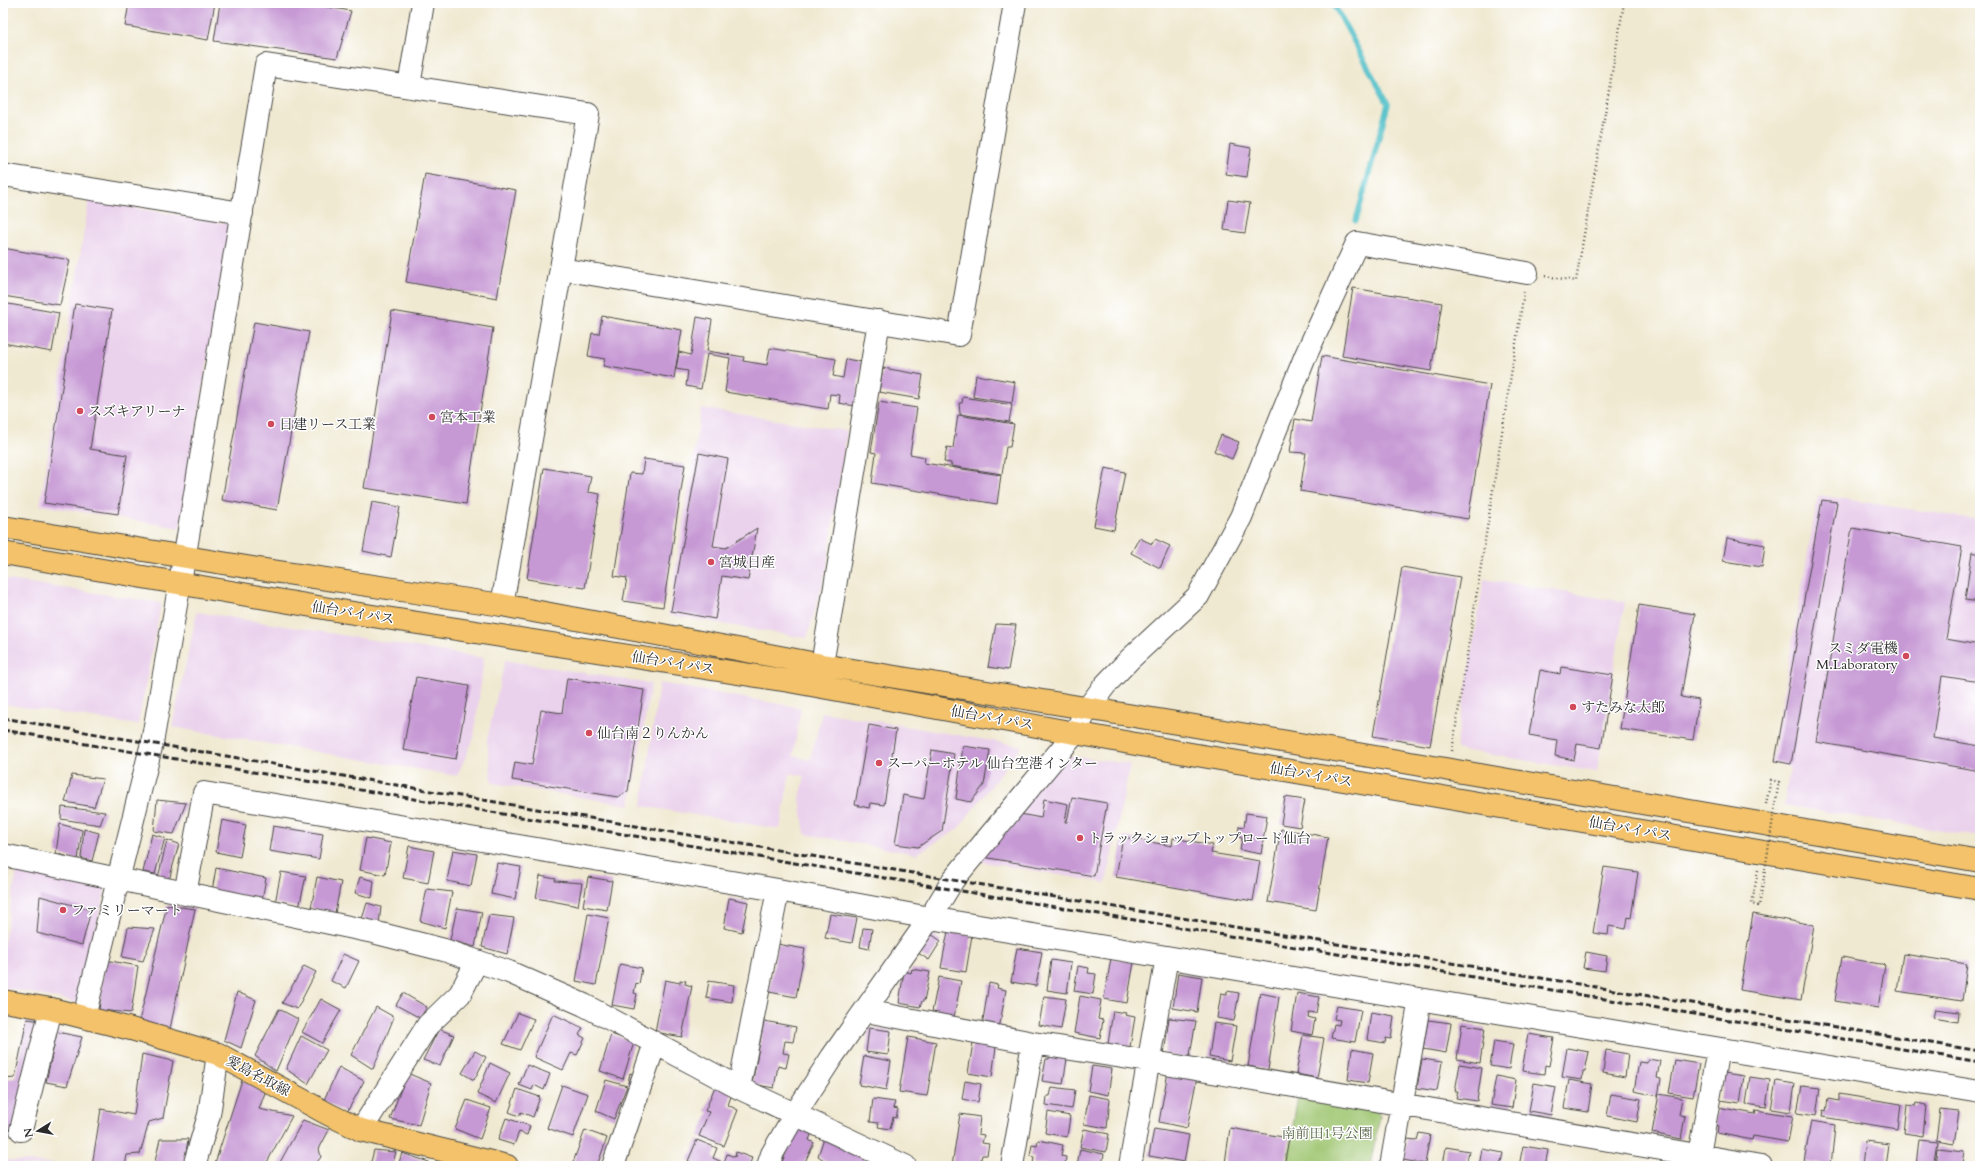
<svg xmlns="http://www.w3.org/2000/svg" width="1983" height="1169" font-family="Cardo,'Noto Serif JP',serif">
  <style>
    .built { fill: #ead1ec }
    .green { fill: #9ec56f; stroke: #64784d }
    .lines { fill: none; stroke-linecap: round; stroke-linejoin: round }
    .stream { stroke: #54c1c9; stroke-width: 5.5 }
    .building { fill: #c698d4 }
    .minor-casing { stroke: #494844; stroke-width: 24 }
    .major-casing { stroke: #494844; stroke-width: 24 }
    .highway-casing { stroke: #494844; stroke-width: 24 }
    .path { stroke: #494844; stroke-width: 2.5; stroke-dasharray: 1 3; stroke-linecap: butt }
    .minor { stroke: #fff; stroke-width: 22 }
    .major { stroke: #f3c26a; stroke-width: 22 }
    .highway { stroke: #f3c26a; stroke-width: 22 }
    .rail { stroke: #2b2b2b; stroke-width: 3; stroke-dasharray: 6 3; stroke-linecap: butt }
    .path-bridge { stroke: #494844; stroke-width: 2.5; stroke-dasharray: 1 3; stroke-linecap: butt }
    .poi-dot { fill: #d1495b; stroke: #fff; stroke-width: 1.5 }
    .labels { text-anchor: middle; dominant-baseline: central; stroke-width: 3; stroke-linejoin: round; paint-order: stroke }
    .poi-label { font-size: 14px; fill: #2b2b2b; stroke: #fff; text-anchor: start }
    .street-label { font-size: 14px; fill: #2b2b2b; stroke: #fff }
    .park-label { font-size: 14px; fill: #536143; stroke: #fff }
  </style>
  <rect width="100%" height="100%" fill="#fff"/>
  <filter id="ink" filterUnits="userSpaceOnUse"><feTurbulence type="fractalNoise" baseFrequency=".025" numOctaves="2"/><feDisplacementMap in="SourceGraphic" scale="8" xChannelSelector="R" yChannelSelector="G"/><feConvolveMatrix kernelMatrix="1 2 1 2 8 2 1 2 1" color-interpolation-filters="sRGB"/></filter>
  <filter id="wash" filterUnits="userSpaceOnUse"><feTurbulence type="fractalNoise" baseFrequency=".012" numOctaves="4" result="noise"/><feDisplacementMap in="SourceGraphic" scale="16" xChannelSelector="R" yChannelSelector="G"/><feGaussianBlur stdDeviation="0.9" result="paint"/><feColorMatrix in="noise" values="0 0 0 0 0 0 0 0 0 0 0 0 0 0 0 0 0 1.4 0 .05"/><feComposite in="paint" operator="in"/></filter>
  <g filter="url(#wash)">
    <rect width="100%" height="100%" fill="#f0e9d1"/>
    <!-- built -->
    <path class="built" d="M89,200L230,224L180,528L40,505Z
      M701,408L847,431L826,572L807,638L668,615Z
      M1818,495L1980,520V837L1784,805L1790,767L1771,763Z
      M3,579L161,603L138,725L3,704Z
      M1484,579L1625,602L1597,772L1456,749Z
      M197,612L484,658L474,738L457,776L172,727Z
      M505,660L651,684L630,805L492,783L487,740Z
      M659,683L801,708L793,756L810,760L822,712L1022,746L957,830L916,854L805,834L800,798L805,776L790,773L780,829L642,806Z
      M1064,755L1130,764L1106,883L977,861Z
      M18,866L106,887L78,1003L3,987V948Z
      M3,1160L73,1165L3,1166Z"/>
    <!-- green -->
    <path class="green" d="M1298,1096L1373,1106L1380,1116L1370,1166H1286Z"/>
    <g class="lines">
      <!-- stream -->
      <path class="stream" d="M1333,3L1388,104L1356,221"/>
    </g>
    <g id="blocks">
      <!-- building -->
      <path class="building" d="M129,3H215L208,40L125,26Z
        M220,3H304L351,11L337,58L214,41Z
        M1230,144L1251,148L1247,177L1226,174Z
        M425,174L516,190L497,298L406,282Z
        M1228,200L1250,203L1245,233L1224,230Z
        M3,248L70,260L60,305L3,296Z
        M1353,288L1442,303L1431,371L1342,356Z
        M3,303L59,313L52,352L3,343Z
        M75,304L112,310L90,449L127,455L118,514L44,503Z
        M392,311L493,328L466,504L364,488Z
        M602,316L682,330L674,378L603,366L605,359L588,356L592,333L599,334Z
        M697,317L712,320L707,351L744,357L743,361L767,365L770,348L836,359L833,376L843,378L846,359L862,362L855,406L839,403L840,395L830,394L828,409L725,392L730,358L707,354L701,389L686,386L688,371L676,369L679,352L691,355Z
        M254,322L309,332L277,510L222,500Z
        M1322,356L1490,385L1468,519L1300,491L1306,453L1290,452L1295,419L1311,422Z
        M883,368L923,375L919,399L879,392Z
        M976,375L1015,382L1012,403L973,397Z
        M963,397L1012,405L1009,422L960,414L959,403H962Z
        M879,402L917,408L910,454L925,457L924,463L1001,475L997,504L872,483L876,453L871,452Z
        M958,415L1014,424L1010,447H1006L1002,474L951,466V463L944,462L947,447L953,448Z
        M1221,435L1239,442L1232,459L1214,451Z
        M699,453L728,459L713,546L726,548L757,528L748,580L722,576L715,619L671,611Z
        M644,459L685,465L663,607L623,601L627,578L614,576L630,473L642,474Z
        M544,468L591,476L588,492L600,494L585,588L527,579Z
        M1105,468L1125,472L1114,530L1094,526Z
        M1822,500L1837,502L1791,764L1775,761Z
        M372,502L400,507L391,557L363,551Z
        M1852,528L1962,547L1946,639L1980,645V682L1942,676L1933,738L1980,746V771L1816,742Z
        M1139,538L1152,544L1155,539L1170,546L1160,568L1131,553Z
        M1727,538L1765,545L1762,567L1723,561Z
        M1972,552L1980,554V602L1965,600Z
        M1402,567L1460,577L1430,746L1373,736Z
        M1639,605L1695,614L1681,697L1699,700L1693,740L1620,729Z
        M996,624L1016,625L1008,670L988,667Z
        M1561,667L1613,675L1601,748L1577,744L1574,760L1555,756L1557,740L1529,735L1540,670L1560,674Z
        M416,677L469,686L456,759L403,750Z
        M567,678L644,690L628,791L618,797L512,780L515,762L532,765L541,710L562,713Z
        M869,725L896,730L884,805L870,803L869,808L855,805Z
        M963,746L990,750L984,785L971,802L956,799Z
        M932,750L954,754L942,831L918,847L895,844L903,795L924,799Z
        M72,775L103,779L94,807L65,802Z
        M1072,797L1107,803L1094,876L983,857L1020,814L1041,818L1044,799L1068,804L1065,822H1067Z
        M1285,797L1305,800L1300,827L1281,824Z
        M157,800L186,803L174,834L154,831Z
        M62,807L105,812L100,825L61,819Z
        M1246,813L1267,816L1261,854L1240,850L1242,838L1238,837L1239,826L1244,827Z
        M222,820L246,825L240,857L216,852Z
        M60,824L82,830L78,860L56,853Z
        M273,826L323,834L319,859L269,851Z
        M84,829L99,833L92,861L81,858Z
        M1281,829L1328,837L1316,910L1268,902Z
        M152,834L165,838L155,874L143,872Z
        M1123,837L1172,846L1173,838L1213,845L1211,853L1260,861L1253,901L1116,877Z
        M366,838L391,843L385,875L360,870Z
        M167,840L179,844L169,880L158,878Z
        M409,846L434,851L428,883L403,878Z
        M453,850L477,854L471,886L447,881Z
        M497,863L521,867L515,899L491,894Z
        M1604,867L1638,872L1631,918L1628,917L1626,929L1609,926L1608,935L1593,933Z
        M216,868L266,878L262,900L212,891Z
        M281,872L306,876L299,908L275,903Z
        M540,876L556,879L555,881L582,883L578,906L536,898Z
        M317,877L341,882L335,913L311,908Z
        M360,877L374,881L372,898L355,893Z
        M588,877L612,881L607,910L583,906Z
        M427,889L452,892L445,928L420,921Z
        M40,896L91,910L82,945L37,933Z
        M729,898L748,902L742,932L724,928Z
        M367,903L381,907L379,924L362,919Z
        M167,905L195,909L170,1029L138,1026Z
        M457,908L482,912L475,947L450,940Z
        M588,914L609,918L596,985L576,981Z
        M830,914L857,918L852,943L825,938Z
        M1753,914L1814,925L1801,1000L1740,990Z
        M489,915L514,918L507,954L482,947Z
        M128,927L155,929L143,961L122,957Z
        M863,928L872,929L869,949L860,947Z
        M948,931L972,935L966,972L941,968Z
        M931,934L941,941L929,960L918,953Z
        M777,944L805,949L796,997L769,992Z
        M1017,948L1042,952L1036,986L1011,982Z
        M1586,952L1607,956L1605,971L1583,968Z
        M343,954L359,961L346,988L331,981Z
        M1903,954L1967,964L1962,1001L1897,991Z
        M1842,957L1885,965L1878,1008L1835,1001Z
        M1111,958L1134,962L1127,1003L1104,999Z
        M105,960L138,966L131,1013L99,1010Z
        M1051,960L1071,963L1067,993L1047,990Z
        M620,964L642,968L639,984L636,983L634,993L637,994L634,1009L612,1005Z
        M304,966L316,972L297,1009L282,1003Z
        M1078,966L1089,968L1088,973L1096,974L1093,994L1074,991Z
        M912,969L930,972L924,1001H922L920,1007L899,1003L904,971L911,973Z
        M1178,973L1202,977L1197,1012L1173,1008Z
        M939,977L961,981L954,1017L932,1012Z
        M665,980L680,983V980L686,981L685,984L692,986L682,1037L655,1032Z
        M709,981L734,985L732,1002L706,998Z
        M989,983L998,985L997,988L1006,990L999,1029L982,1026Z
        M1227,991L1239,993L1234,1021L1217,1018L1221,993L1227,994Z
        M237,992L256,1000L241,1048L224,1040Z
        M403,993L427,1007L420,1018L396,1005Z
        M1260,993L1279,997L1268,1070L1248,1066Z
        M1297,993L1319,997L1316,1013L1309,1012L1308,1017L1315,1019L1312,1035L1291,1031Z
        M1044,996L1066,999L1061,1029L1039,1025Z
        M1080,996L1101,1000L1098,1019L1103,1020L1100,1038L1074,1033Z
        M321,999L341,1010L322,1043L302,1032Z
        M1337,1006L1361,1010L1355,1042L1331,1038L1334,1024L1339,1025L1340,1020L1334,1019Z
        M376,1007L394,1017L373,1069L351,1055Z
        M279,1009L298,1019L276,1071L255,1056Z
        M1935,1009L1959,1012L1958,1022L1933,1018Z
        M1113,1011L1126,1013L1125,1015L1135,1017L1130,1047L1108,1044Z
        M1371,1012L1394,1016L1391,1039L1386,1038L1385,1043L1367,1040Z
        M518,1013L534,1019L520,1050L503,1044Z
        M553,1014L583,1028L579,1035L585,1038L577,1055L571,1053L563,1070L534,1057Z
        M1169,1018L1196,1021L1189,1060L1164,1054Z
        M27,1019L42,1021L14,1133L3,1129V1079L15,1078Z
        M1428,1020L1451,1023L1446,1053L1423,1049Z
        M764,1021L796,1027L793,1042L785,1041L783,1053L789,1054L786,1068L778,1066L774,1088L752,1084Z
        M1214,1023L1236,1026L1230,1061L1209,1057Z
        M1462,1024L1485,1028L1480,1063L1457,1059Z
        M869,1028L891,1031L888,1055L866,1052Z
        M439,1029L454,1035L440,1066L423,1060Z
        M57,1032L82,1037L67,1086L46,1082Z
        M611,1034L634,1042L623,1079L600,1071Z
        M1528,1034L1554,1038L1549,1066L1545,1065L1544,1074L1522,1071Z
        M1303,1035L1324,1038L1317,1078L1296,1074Z
        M301,1036L327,1050L308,1084L286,1069Z
        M908,1037L936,1042L927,1096L899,1092Z
        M1494,1041L1513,1044L1509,1069L1490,1066Z
        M973,1043L996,1047L992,1077L968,1073Z
        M1567,1048L1589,1052L1585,1071H1583L1582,1080L1562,1077Z
        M1352,1049L1373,1053L1368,1083L1348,1080Z
        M1606,1050L1628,1054L1625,1077L1603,1073Z
        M475,1051L486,1057L474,1080L462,1073Z
        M142,1054L173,1061L163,1118L149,1122L140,1154L127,1155L125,1166H92L101,1109L134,1115Z
        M864,1056L891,1061L886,1090L859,1085Z
        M1050,1056L1067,1059L1063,1084L1042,1081L1046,1059H1049Z
        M1422,1059L1442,1062L1437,1091L1417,1088Z
        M1648,1059L1660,1061L1657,1078L1661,1079L1658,1096L1634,1091L1639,1062L1647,1063Z
        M1675,1060L1699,1064L1693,1097L1669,1093Z
        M490,1063L510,1073L496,1103L477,1094Z
        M1460,1064L1482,1068L1477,1101L1456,1098L1458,1091H1455Z
        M527,1065L550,1074L544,1090L534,1085L532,1090L519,1085Z
        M1092,1066L1112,1069L1108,1095L1088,1091Z
        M339,1067L364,1081L346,1114L324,1100Z
        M1168,1072L1197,1077L1187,1128L1159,1122Z
        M407,1073L431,1083L419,1125L390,1119Z
        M630,1073L640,1076L635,1085L628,1083Z
        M1724,1073L1744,1076L1740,1103L1720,1100Z
        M1496,1076L1516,1080L1512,1108L1491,1105Z
        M1750,1077L1770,1080L1766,1107L1746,1104Z
        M242,1080L266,1090L259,1109L292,1116L265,1166H221L215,1163Z
        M606,1080L627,1086L614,1119L596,1111Z
        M1569,1080L1592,1084L1588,1112L1564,1108Z
        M965,1081L981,1084L978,1102L962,1099Z
        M1776,1081L1795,1084L1791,1112L1771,1109Z
        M1534,1083L1556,1087L1551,1115L1529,1111Z
        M716,1084L733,1091L728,1105L738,1110L724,1146L699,1136L709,1112L705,1111Z
        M562,1085L588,1094L573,1137L547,1128Z
        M1802,1086L1820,1088L1816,1116L1797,1113Z
        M1052,1087L1075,1090L1072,1109L1046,1105L1047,1096H1050Z
        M517,1089L540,1097L533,1117L521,1112L519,1116L509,1112Z
        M1611,1094L1641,1099L1637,1122L1607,1116Z
        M1659,1094L1682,1098L1679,1115L1685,1116L1681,1139L1652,1133Z
        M1839,1094L1901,1104L1898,1129L1822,1117L1823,1110L1826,1111L1828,1099L1839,1101Z
        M1089,1095L1110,1099L1107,1128L1084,1124Z
        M873,1099L895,1102L893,1108L898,1109L896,1118L893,1117L890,1129L878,1127L879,1123L870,1122Z
        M467,1100L491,1108L480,1139L455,1129Z
        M1917,1103L1926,1105L1923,1136L1904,1133L1907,1105L1916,1106Z
        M1718,1107L1755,1114L1756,1110L1793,1116L1788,1142L1753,1136L1752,1140L1717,1133L1718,1126L1714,1125Z
        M1940,1110L1959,1112L1954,1143L1936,1140Z
        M1048,1112L1070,1116L1067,1137L1045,1133Z
        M960,1114L980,1117L978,1134L984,1135L982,1143L989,1144L987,1155H982L980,1163L978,1162L977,1166H952Z
        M506,1118L530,1126L527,1135L519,1132L514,1145L498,1140Z
        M303,1120L329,1130L319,1149L321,1157L314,1166H278Z
        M1811,1121L1835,1125L1831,1166L1804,1162Z
        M799,1124L813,1130L809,1140L814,1143L803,1166H780Z
        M1230,1128L1289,1138L1284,1166H1244L1225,1163Z
        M1084,1129L1109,1134L1106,1152L1080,1147Z
        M1154,1129L1189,1135L1184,1162L1149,1156Z
        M585,1130L607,1138L597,1166L572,1165Z
        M1419,1133L1430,1135L1425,1164L1403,1160L1407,1139L1417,1140Z
        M824,1138L880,1166H832L818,1156Z
        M160,1139H188L184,1166H154Z
        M697,1140L717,1148L713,1158L722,1162L720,1166H701L688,1161Z
        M1038,1140L1063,1145L1061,1156L1066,1157L1065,1166L1033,1164L1034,1157L1030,1156L1032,1145L1037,1146Z
        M1919,1140L1938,1142L1934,1166H1916Z
        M1865,1141L1889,1144L1886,1166H1862Z
        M1523,1146L1548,1150L1545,1166H1519Z
        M1446,1147L1469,1151L1466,1166H1443Z
        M1938,1148L1965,1151L1963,1166H1936Z
        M1080,1149L1104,1154L1102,1166L1077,1165Z
        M1482,1149L1503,1153L1500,1166H1479Z
        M374,1150L396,1152L392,1166H370Z
        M736,1152L752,1158L749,1166H723L727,1154L735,1157Z
        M402,1153L429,1162L428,1166H398Z
        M1198,1162L1214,1165L1213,1166H1198Z"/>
    </g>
  </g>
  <g filter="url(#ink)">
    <use href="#blocks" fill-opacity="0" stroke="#494844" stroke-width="1"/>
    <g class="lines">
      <defs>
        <path id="minor" d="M409,86L423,3
          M3,175L242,213
          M561,269L959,335L1015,3
          M822,665L879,321
          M3,855L373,932L444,950L509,972L584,1005L739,1088L905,1166
          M185,894L204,793L778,890L930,918L1980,1092
          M866,1011L1033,1043L1148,1061L1761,1166
          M84,1017L152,743L188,536L266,65L588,114L502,605
          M739,1088L778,890
          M21,1130L51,1009
          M361,1130L428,1025L460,994L477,961
          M194,1166L209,1115L218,1054
          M613,1166L655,1043
          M768,1166L772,1154L795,1114L832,1057L930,918L953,880L1075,733L1087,709L1106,684L1130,659L1198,596L1241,517L1305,357L1357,243L1527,273
          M1012,1166L1033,1043
          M1130,1166L1167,957
          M1391,1166L1420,999
          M1697,1166L1718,1049"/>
        <path id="major" d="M3,1001L51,1009L131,1029L218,1054L328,1114L361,1130L507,1166"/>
        <path id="highway" d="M3,527L259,569L502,605L822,665L1189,725L1980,861
          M3,553L347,612L789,681L1185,753L1980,889"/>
      </defs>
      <!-- minor casing -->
      <use href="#minor" class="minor-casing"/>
      <!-- major casing -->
      <use href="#major" class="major-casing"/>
      <!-- highway casing -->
      <use href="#highway" class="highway-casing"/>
      <!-- path -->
      <path class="path" d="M1545,276L1576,281L1624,3
        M1452,751L1524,292
        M1766,804L1771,780L1779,782L1775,805
        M1758,870L1752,904L1759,906L1764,877"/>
      <!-- minor -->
      <use href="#minor" class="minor"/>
      <!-- major -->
      <use href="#major" class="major"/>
      <!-- highway -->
      <use href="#highway" class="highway"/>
      <!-- rail -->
      <path class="rail" d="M3,718L953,880L1980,1051
        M3,730L1980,1062"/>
      <!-- path-bridge -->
      <path class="path-bridge" d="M1764,877L1775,805"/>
    </g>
  </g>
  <!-- markers -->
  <g class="poi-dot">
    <circle cx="80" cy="411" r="4"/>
    <circle cx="432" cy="417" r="4"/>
    <circle cx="271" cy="424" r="4"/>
    <circle cx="711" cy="562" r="4"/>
    <circle cx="1906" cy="656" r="4"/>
    <circle cx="1573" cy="707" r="4"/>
    <circle cx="589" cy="733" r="4"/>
    <circle cx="879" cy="763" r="4"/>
    <circle cx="1080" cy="838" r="4"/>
    <circle cx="63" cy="910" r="4"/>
  </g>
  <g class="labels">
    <!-- poi labels -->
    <g class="poi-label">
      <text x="88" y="411">スズキアリーナ</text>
      <text x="440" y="417">宮本工業</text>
      <text x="279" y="424">日建リース工業</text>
      <text x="719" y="562">宮城日産</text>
      <text x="1898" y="648" text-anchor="end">スミダ電機<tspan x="1898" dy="16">M.Laboratory</tspan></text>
      <text x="1581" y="707">すたみな太郎</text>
      <text x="597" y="733">仙台南２りんかん</text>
      <text x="887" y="763">スーパーホテル 仙台空港インター</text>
      <text x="1088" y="838">トラックショップトップロード仙台</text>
      <text x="71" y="910">ファミリーマート</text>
    </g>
    <!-- street labels -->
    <g class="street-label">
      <text transform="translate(353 613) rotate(9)">仙台バイパス</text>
      <text transform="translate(673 663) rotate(9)">仙台バイパス</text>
      <text transform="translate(992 718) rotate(10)">仙台バイパス</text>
      <text transform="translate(1311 775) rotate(10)">仙台バイパス</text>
      <text transform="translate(1630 829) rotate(10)">仙台バイパス</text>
      <text transform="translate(258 1076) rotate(28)">愛島名取線</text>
    </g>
    <!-- park labels -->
    <g class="park-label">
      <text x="1327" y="1133">南前田1号公園</text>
    </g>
  </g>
  <!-- margin -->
  <rect width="1983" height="1169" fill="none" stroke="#fff" stroke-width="16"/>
  <!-- north arrow -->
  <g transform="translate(38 1131) rotate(259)" stroke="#ffffff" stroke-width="3" paint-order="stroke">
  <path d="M0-3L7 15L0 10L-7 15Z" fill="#2b2b2b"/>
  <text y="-6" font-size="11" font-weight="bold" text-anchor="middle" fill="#2b2b2b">N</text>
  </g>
</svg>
